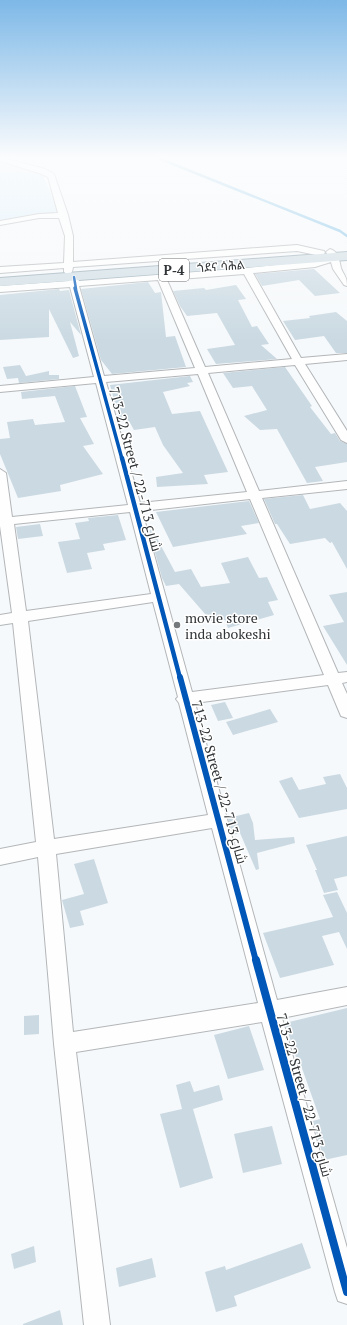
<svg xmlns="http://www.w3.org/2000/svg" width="347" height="1325" font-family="'PT Serif',Cairo,'Noto Sans Ethiopic',serif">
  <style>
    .green { fill: #dcf0fc }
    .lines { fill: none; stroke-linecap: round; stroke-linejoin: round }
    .stream { stroke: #7cbfe5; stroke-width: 2.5 }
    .building { fill: #cad9e2 }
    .minor-casing { stroke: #b3b6b8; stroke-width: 2 }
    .trunk-casing { stroke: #96aab4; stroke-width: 2 }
    .minor { fill: #fefefe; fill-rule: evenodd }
    .trunk { fill: #cfdde4; fill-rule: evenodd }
    .cycleway-far4-casing { stroke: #fff; stroke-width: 4 }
    .cycleway-far3-casing { stroke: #fff; stroke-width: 5 }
    .cycleway-far2-casing { stroke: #fff; stroke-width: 6 }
    .cycleway-far1-casing { stroke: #fff; stroke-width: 8 }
    .cycleway-casing { stroke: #fff; stroke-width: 10 }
    .cycleway-far4 { stroke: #0057b8; stroke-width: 2.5 }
    .cycleway-far3 { stroke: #0057b8; stroke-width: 3.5 }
    .cycleway-far2 { stroke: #0057b8; stroke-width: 4.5 }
    .cycleway-far1 { stroke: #0057b8; stroke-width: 6 }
    .cycleway { stroke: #0057b8; stroke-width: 8 }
    .poi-dot { fill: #75797b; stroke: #fff; stroke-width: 1.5 }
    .labels { text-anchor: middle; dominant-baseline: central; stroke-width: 3; stroke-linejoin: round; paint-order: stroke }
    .far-street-label { font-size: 12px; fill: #303436; stroke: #fff }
    .shield { fill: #fff; stroke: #6e7172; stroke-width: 1 }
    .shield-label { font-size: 13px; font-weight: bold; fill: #303436 }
    .street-label { font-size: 14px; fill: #303436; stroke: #fff }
    .poi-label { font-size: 14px; fill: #303436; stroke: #fff; text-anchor: start }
  </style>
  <rect width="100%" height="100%" fill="#f6f9fb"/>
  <!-- green -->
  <path class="green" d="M0,161L42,173L58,212L0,220Z"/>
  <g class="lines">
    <!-- stream -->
    <path class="stream" d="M153,156L340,231L347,236"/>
  </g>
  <!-- building -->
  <path class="building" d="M314,269L340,293L315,296L299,280L262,286L255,274Z
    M148,282L155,293L161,292L166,337L175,336L186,367L112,374L101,360L81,289Z
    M236,285L246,299L238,300L252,327L257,326L269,344L261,345L277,359L216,364L207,349L235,345L217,313L187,316L180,306L173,291L204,288L206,290Z
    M59,289L60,291L69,290L81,335L70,322L79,356L73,358L49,309V337L0,340V295Z
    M336,312L347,321V353H336L324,336L295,340L283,321L310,318L309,316Z
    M20,365L26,376L49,371V375H59V379L19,383L18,378L7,379L3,367Z
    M285,367L312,406L310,407L331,434L335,433L340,441L347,444V462L315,467L323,481L307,483L277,429L260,430L244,416L267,410L252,386L233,388L223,373Z
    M190,376L193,382L187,383L190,386L163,392L172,414L200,411L228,472L204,475L208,484L157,487L156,477L183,473L163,445L155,427L134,430L129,421L120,422L110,385Z
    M75,386L87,417L80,418L94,444L83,446L103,474L60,485L61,491L18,498L0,454V439L10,438L7,422L33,419L35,425L65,422L55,396L22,399L21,392Z
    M303,495L310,509L340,503L347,511V569L332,542L330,543L325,538L290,544L277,524H275L264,499Z
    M249,501L259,523L241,526L247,534L173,547L156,512Z
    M118,515L126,540L103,544L105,550L87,553L92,569L67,573L58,542L80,539L75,523L89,521L88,518Z
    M40,524L43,536L18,539L16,527Z
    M152,529L175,572L191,569L201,587L230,583L221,563L248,557L259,578L267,577L278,600L268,602L274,615L228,628L225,620L212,622L179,584L166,586L162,578L149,531Z
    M347,592V665L323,626L344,622L329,595Z
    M225,702L233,718L218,721L211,705Z
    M270,709L278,722L233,735L226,722Z
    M340,774L347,788V809L299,818L279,781L292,777L299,790L326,784L323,777Z
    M249,813L253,823L255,840L294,837L295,843L257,853L259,869L256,870L240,833L233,835L228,818Z
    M347,836V876L334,879L338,890L324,893L315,870H317L306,845Z
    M94,859L108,903L80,911L84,925L70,928L62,900L84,894L74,864Z
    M337,892L347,913V949L339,932L322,936L334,965L280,978L263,933L333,917L323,895Z
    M347,1008V1155L324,1160L313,1121L320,1119L298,1057H296L285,1023Z
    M39,1015V1034L24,1035V1016Z
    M249,1026L264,1070L228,1079L214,1035Z
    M190,1081L194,1092L219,1085L223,1100L193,1109L213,1178L180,1188L160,1114L182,1109L176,1085Z
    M272,1126L282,1164L243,1173L234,1134Z
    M302,1243L311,1268L234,1296L237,1306L216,1312L205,1272L225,1266L226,1270Z
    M34,1246L36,1262L14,1269L11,1254Z
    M152,1258L156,1277L119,1287L116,1268Z
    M60,1310L63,1325H23V1324Z"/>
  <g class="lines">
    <defs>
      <path id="minor" d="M0,157L45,169L54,174L68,215L73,236V262L297,245L324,251L325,253L321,256L297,251L73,267L72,272L68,275L64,272V268L0,273V267L64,263L65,236L59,218H39L0,225V221L39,214L58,213L48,177L39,173L0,161Z
        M330,249C339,252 339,260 341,268C344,276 347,276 347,286L344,285L333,269L331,262L315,267L253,273L301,358L347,354V360L305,364L347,431V443L341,440L295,365L208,373L259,491L347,481V489L262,498L338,673L347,672V682L342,683L347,694V718L341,716L328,685L195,703L277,1000L347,987V1005L282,1018L347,1248V1304L338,1301L335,1292L262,1022L76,1052L110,1325H84L54,1044L38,857L0,865V849L36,842L13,623L0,625V615L12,613L0,526V469L6,473L12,517L128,505L96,383L0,392V386L94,377L70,287L0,292V286L69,281L70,277L74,274L77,275L79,281L247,268L314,261L329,257L326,252ZM244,274L292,359L205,367L167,280ZM158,280L195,368L104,376L79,286ZM198,374L247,492L140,503L106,382ZM250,499L324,675L192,692L142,511ZM130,512L151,594L26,611L14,524ZM153,602L178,697L176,699L179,703L208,815L54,839L28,621ZM212,828L258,1003L73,1032L56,854Z"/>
      <path id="trunk" d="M347,252V260L0,286V278Z"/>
    </defs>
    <!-- minor casing -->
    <use href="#minor" class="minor-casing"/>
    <!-- trunk casing -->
    <use href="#trunk" class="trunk-casing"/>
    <!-- minor -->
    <use href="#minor" class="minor"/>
    <!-- trunk -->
    <use href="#trunk" class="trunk"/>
    <defs>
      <path id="cycleway-far4" d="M74,277L76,289"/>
      <path id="cycleway-far3" d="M75,288L122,459"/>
      <path id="cycleway-far2" d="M122,458L180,678"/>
      <path id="cycleway-far1" d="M180,677L256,961"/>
      <path id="cycleway" d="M256,960L347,1292"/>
    </defs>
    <!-- cycleway-far4 casing -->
    <use href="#cycleway-far4" class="cycleway-far4-casing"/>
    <!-- cycleway-far3 casing -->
    <use href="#cycleway-far3" class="cycleway-far3-casing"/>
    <!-- cycleway-far2 casing -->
    <use href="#cycleway-far2" class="cycleway-far2-casing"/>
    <!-- cycleway-far1 casing -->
    <use href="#cycleway-far1" class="cycleway-far1-casing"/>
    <!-- cycleway casing -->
    <use href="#cycleway" class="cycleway-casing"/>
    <!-- cycleway-far4 -->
    <use href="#cycleway-far4" class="cycleway-far4"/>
    <!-- cycleway-far3 -->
    <use href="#cycleway-far3" class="cycleway-far3"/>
    <!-- cycleway-far2 -->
    <use href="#cycleway-far2" class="cycleway-far2"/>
    <!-- cycleway-far1 -->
    <use href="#cycleway-far1" class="cycleway-far1"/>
    <!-- cycleway -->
    <use href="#cycleway" class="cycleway"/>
  </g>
  <!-- sky -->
  <linearGradient id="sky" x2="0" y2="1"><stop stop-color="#7db8e7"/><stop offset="0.46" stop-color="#fbfcfd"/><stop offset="1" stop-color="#fbfcfd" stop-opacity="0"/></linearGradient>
  <rect width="347" height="342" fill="url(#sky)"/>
  <!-- markers -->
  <circle class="poi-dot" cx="177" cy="625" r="4"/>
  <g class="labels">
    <!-- far-street labels -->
    <g class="far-street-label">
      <text transform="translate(221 266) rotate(-4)">ጎደና ሳሕል</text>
    </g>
    <!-- shield labels -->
    <rect class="shield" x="159" y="259" width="30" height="22" rx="3"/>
    <g class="shield-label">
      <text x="174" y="270">P-4</text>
    </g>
    <!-- street labels -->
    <g class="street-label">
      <text transform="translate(136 469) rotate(75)">713-22 Street / شارع 713-22</text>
      <text transform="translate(220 782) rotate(74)">713-22 Street / شارع 713-22</text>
      <text transform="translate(305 1095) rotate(74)">713-22 Street / شارع 713-22</text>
    </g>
    <!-- poi labels -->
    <g class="poi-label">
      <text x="185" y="617">movie store<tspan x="185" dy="16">inda abokeshi</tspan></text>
    </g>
  </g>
</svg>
